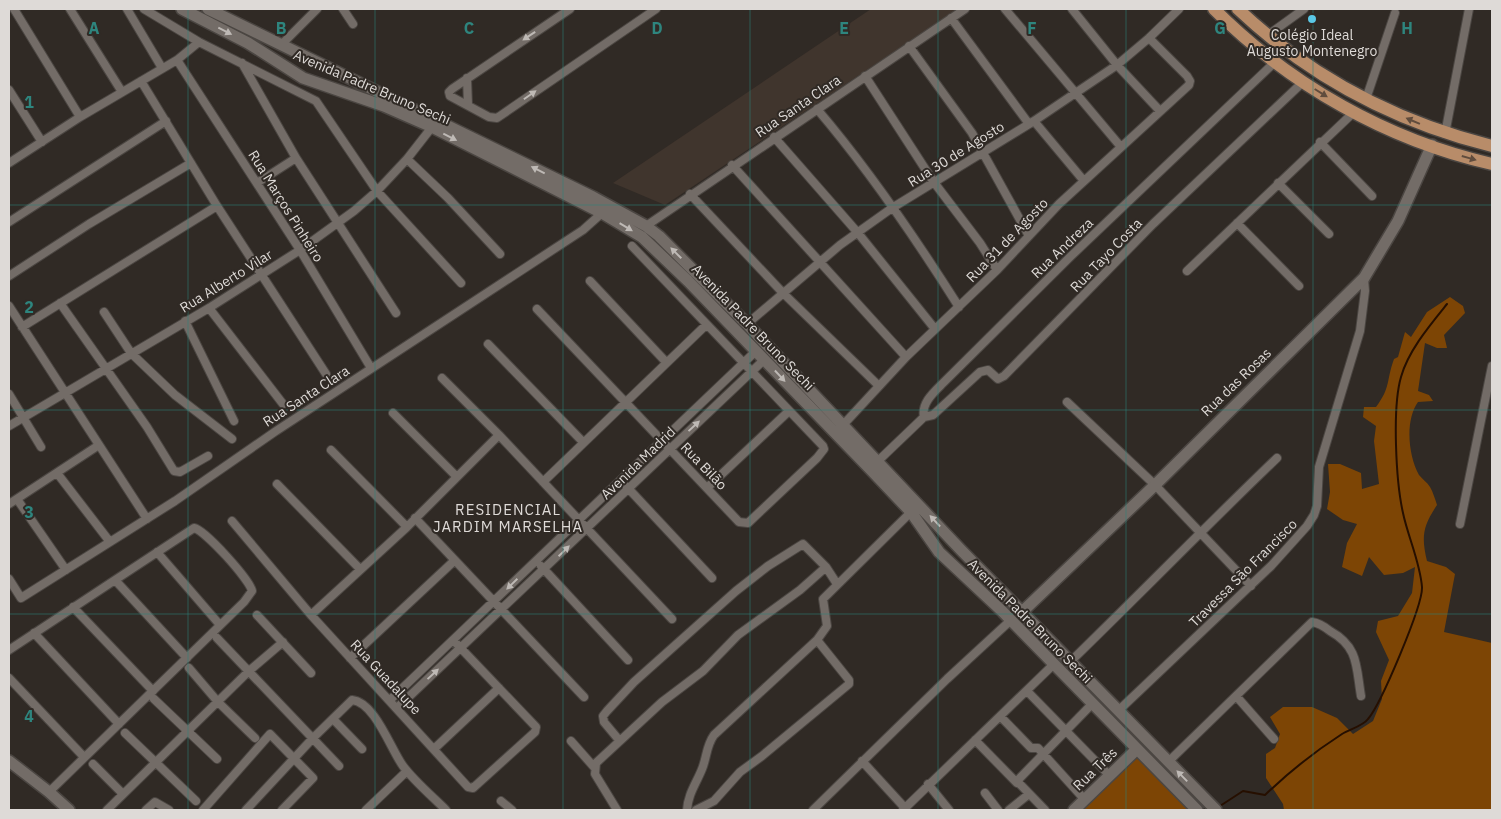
<svg xmlns="http://www.w3.org/2000/svg" width="1501" height="819" font-family="'IBM Plex Sans',sans-serif">
  <style>
    .built { fill: #40352d }
    .forest { fill: #7d4505 }
    .lines { fill: none; stroke-linecap: round; stroke-linejoin: round }
    .stream { stroke: #260f00; stroke-width: 2 }
    .street-casing { stroke: #4b4642; stroke-width: 10 }
    .secondary-casing { stroke: #4b4642; stroke-width: 14 }
    .primary-casing { stroke: #4b4642; stroke-width: 15 }
    .street { stroke: #736c67; stroke-width: 8 }
    .secondary { stroke: #736c67; stroke-width: 11 }
    .primary { stroke: #b88c69; stroke-width: 12 }
    .oneway { fill: #beb9b5 }
    .oneway2 { fill: #604c3d }
    .grid { fill: none; stroke: #2e857e; stroke-width: 1; stroke-opacity: 0.55 }
    .poi-dot { fill: #5ac8e6; stroke: #302a25; stroke-width: 2 }
    .labels { text-anchor: middle; dominant-baseline: central; stroke-width: 4; stroke-linejoin: round; paint-order: stroke }
    .poi-label { font-size: 14px; fill: #dedad7; stroke: #302a25 }
    .street-label { font-size: 14px; fill: #dedad7; stroke: #302a25 }
    .neighbourhood-label { font-size: 15px; letter-spacing: 1px; fill: #dedad7; stroke: #302a25 }
    .grid-label { font-size: 16px; text-anchor: middle; font-weight: bold; fill: #2e857e; stroke: #302a25; stroke-width: 4; stroke-linejoin: round; paint-order: stroke }
  </style>
  <rect width="100%" height="100%" fill="#302a25"/>
  <!-- built -->
  <path class="built" d="M871,9H958L665,205L613,183Z"/>
  <!-- forest -->
  <path class="forest" d="M1450,297L1463,306L1465,313L1444,335L1447,348H1437L1425,343L1418,391L1429,395L1433,401L1418,402C1405,420 1408,455 1419,475C1422,479 1427,482 1430,487C1433,492 1435,499 1437,505C1423,526 1421,536 1427,561L1446,567L1455,574L1444,632L1492,643V810H1284L1283,804L1266,778V754L1275,748L1280,734L1270,717L1283,707H1312L1337,718L1353,734L1373,721L1382,699L1381,681L1389,660L1376,632L1378,621L1398,616L1412,593L1415,567L1403,573L1384,575L1369,557L1362,576L1342,567L1347,543L1357,524L1343,520L1327,509L1330,492L1328,464H1340L1361,473L1362,489L1379,484L1374,441L1376,426L1363,417L1364,407H1376C1391,387 1386,381 1394,359L1398,357L1405,332L1411,337L1427,312Z
    M1139,753L1194,810H1081Z"/>
  <g class="lines">
    <!-- stream -->
    <path class="stream" d="M1220,806L1243,791L1265,795C1289,772 1314,752 1342,734C1350,729 1363,726 1368,719C1381,704 1423,605 1422,587C1420,562 1408,537 1403,513C1396,482 1392,408 1401,377C1408,351 1430,325 1447,304"/>
    <defs>
      <path id="street" d="M14,9L80,117
        M70,9L122,92
        M127,9L162,68
        M144,9L199,42L316,101L377,191L461,283
        M343,9L353,24
        M570,9L452,89L449,92L450,96L489,117L497,118L656,9
        M1005,9L1121,147
        M1072,9L1117,65L1160,111
        M951,18L1029,124
        M1268,35L1304,9
        M281,45L317,9
        M909,46L972,133L1029,236
        M177,60L300,250L371,368
        M242,63L296,158L396,313
        M865,76L933,181L980,243L997,270
        M467,78L468,105
        M141,81L217,206L326,374
        M9,90L42,142
        M1366,99L1395,13
        M817,109C870,171 916,239 959,307
        M1034,121L1084,181
        M1445,134L1469,9
        M774,137L858,233L935,329
        M1320,142L1372,196
        M407,159L448,198L500,254
        M9,163L80,117L177,60L199,42
        M732,165L906,357
        M257,183L296,158
        M1278,183L1329,234
        M690,194L783,293L879,386
        M9,222L166,121
        M1237,223L1299,286
        M646,226L965,9
        M1187,271L1353,113
        M9,276L89,224L191,163
        M590,281L666,362
        M60,303L147,427L174,471L180,472L208,456
        M9,306L147,519
        M209,308L283,404
        M537,309L739,522L748,523L817,458L824,449L823,446L632,246
        M104,312L131,353L175,395L232,439
        M185,321L234,421
        M747,324L840,245L892,208L1034,121L1117,65L1149,38L1179,9
        M22,327L217,206
        M488,344L583,442
        M442,378L499,435L672,619
        M9,394L41,447
        M1067,402L1155,485L1251,586
        M393,413L457,477
        M924,417L933,415L980,372L988,370L998,379L1004,376L1153,224L1303,82
        M924,417C921,403 934,392 943,383L1071,256L1275,62
        M843,425L906,357L997,270L1059,204L1189,85L1190,81L1187,76L1149,38
        M9,426L209,308L300,250L354,211L377,191L407,159L432,127
        M331,450L407,527
        M878,461L924,417
        M57,473L110,542
        M543,482L706,325
        M277,484L360,569
        M626,486L712,578
        M708,487L789,411
        M17,499L66,570
        M9,504L99,445
        M415,518L584,697
        M232,521L311,615L468,787L473,788L535,732L536,727L453,640
        M1460,524L1492,366
        M157,552L220,625
        M541,566L628,660
        M9,579L21,598L175,501L276,431L583,230L602,213
        M73,607L153,691
        M257,615L311,673
        M311,615L407,527L499,435
        M34,633L119,724
        M217,638L339,766
        M9,650L115,580L187,658
        M350,658L454,561
        M1071,661C1140,594 1207,525 1277,458
        M189,668L218,702L255,738
        M9,678L84,757
        M1027,691L1110,776
        M1237,697L1274,739
        M154,699L217,759
        M390,700L756,351
        M397,708L765,359
        M1118,711L1271,566L1307,526L1314,515L1317,506L1319,467L1360,331L1365,291L1364,278
        M1000,716L1031,748H1038L1085,800
        M333,719L362,749
        M125,733L196,801
        M619,740L604,722L603,716L607,711L634,682L736,591L768,566L803,544L826,567L837,584
        M975,740L1017,783
        M571,741L594,767
        M435,748L499,688
        M862,761L905,808
        M1168,762L1312,622C1319,623 1325,627 1330,631C1359,647 1356,667 1361,696
        M93,764L123,794
        M928,784L949,810
        M49,792L244,602L252,591C250,580 205,530 194,528L115,580
        M985,793L998,810
        M501,801L512,810
        M107,810L249,671L283,642
        M146,810L155,802L169,810
        M203,810L270,734L313,778L282,810
        M246,810L313,738L352,700C375,702 391,750 403,766C415,782 432,796 446,810
        M366,810L407,771
        M617,810L595,774L596,763L662,702L703,671L738,635L800,590L826,567
        M687,810C688,794 696,784 702,769C707,757 706,746 714,735L817,640L827,626L823,599L911,512
        M696,810L714,801L740,772L762,756L849,684V680L817,640
        M813,810L947,679L1011,620
        M903,810L1054,664
        M1009,810L1029,794
        M1045,810L1017,781L1092,704"/>
      <path id="secondary" d="M182,9L248,43L303,78L384,106L432,127L602,213L642,237L688,281L872,471L911,512L939,552L1003,612L1197,810
        M208,9L593,197L646,226L659,236L747,324L961,550L1216,810
        M1022,612L1155,485L1364,278L1398,221L1432,145
        M9,761L49,792L69,810
        M1074,810L1137,749"/>
      <path id="primary" d="M1214,9C1290,85 1387,140 1492,164
        M1238,9C1310,77 1396,122 1492,146"/>
    </defs>
    <!-- street casing -->
    <use href="#street" class="street-casing"/>
    <!-- secondary casing -->
    <use href="#secondary" class="secondary-casing"/>
    <!-- primary casing -->
    <use href="#primary" class="primary-casing"/>
    <!-- street -->
    <use href="#street" class="street"/>
    <!-- secondary -->
    <use href="#secondary" class="secondary"/>
    <!-- primary -->
    <use href="#primary" class="primary"/>
  </g>
  <!-- one-way arrows -->
  <defs><path id="oneway-solid" d="M-6-.8H1V-3.2L6.5 0L1 3.2V.8H-6Z" transform="scale(1.25)"/></defs>
  <g class="oneway">
    <use href="#oneway-solid" transform="translate(225 31) rotate(27)"/>
    <use href="#oneway-solid" transform="translate(529 36) rotate(146)"/>
    <use href="#oneway-solid" transform="translate(530 95) rotate(-35)"/>
    <use href="#oneway-solid" transform="translate(450 137) rotate(27)"/>
    <use href="#oneway-solid" transform="translate(538 170) rotate(-153)"/>
    <use href="#oneway-solid" transform="translate(626 227) rotate(31)"/>
    <use href="#oneway-solid" transform="translate(676 253) rotate(-135)"/>
    <use href="#oneway-solid" transform="translate(780 376) rotate(47)"/>
    <use href="#oneway-solid" transform="translate(694 426) rotate(-43)"/>
    <use href="#oneway-solid" transform="translate(935 521) rotate(-133)"/>
    <use href="#oneway-solid" transform="translate(564 551) rotate(-44)"/>
    <use href="#oneway-solid" transform="translate(512 584) rotate(136)"/>
    <use href="#oneway-solid" transform="translate(433 674) rotate(-43)"/>
    <use href="#oneway-solid" transform="translate(1182 776) rotate(-134)"/>
  </g>
  <g class="oneway2">
    <use href="#oneway-solid" transform="translate(1321 93) rotate(32)"/>
    <use href="#oneway-solid" transform="translate(1413 121) rotate(-157)"/>
    <use href="#oneway-solid" transform="translate(1469 158) rotate(16)"/>
  </g>
  <!-- grid -->
  <path class="grid" d="M188,9V810M375,9V810M563,9V810M750,9V810M938,9V810M1126,9V810M1313,9V810M9,205H1492M9,410H1492M9,614H1492"/>
  <!-- markers -->
  <circle class="poi-dot" cx="1312" cy="19" r="5"/>
  <g class="labels">
    <!-- poi labels -->
    <g class="poi-label">
      <text x="1312" y="35">Colégio Ideal<tspan x="1312" dy="16">Augusto Montenegro</tspan></text>
    </g>
    <!-- street labels -->
    <g class="street-label">
      <text transform="translate(372 87) rotate(23)">Avenida Padre Bruno Sechi</text>
      <text transform="translate(798 106) rotate(-34)">Rua Santa Clara</text>
      <text transform="translate(956 154) rotate(-32)">Rua 30 de Agosto</text>
      <text transform="translate(286 206) rotate(58)">Rua Marços Pinheiro</text>
      <text transform="translate(1007 240) rotate(-46)">Rua 31 de Agosto</text>
      <text transform="translate(1062 248) rotate(-44)">Rua Andreza</text>
      <text transform="translate(1106 255) rotate(-46)">Rua Tayo Costa</text>
      <text transform="translate(226 281) rotate(-32)">Rua Alberto Vilar</text>
      <text transform="translate(753 327) rotate(46)">Avenida Padre Bruno Sechi</text>
      <text transform="translate(1236 382) rotate(-44)">Rua das Rosas</text>
      <text transform="translate(306 396) rotate(-33)">Rua Santa Clara</text>
      <text transform="translate(638 463) rotate(-44)">Avenida Madrid</text>
      <text transform="translate(704 466) rotate(46)">Rua Bilão</text>
      <text transform="translate(1243 573) rotate(-45)">Travessa São Francisco</text>
      <text transform="translate(1030 621) rotate(45)">Avenida Padre Bruno Sechi</text>
      <text transform="translate(386 677) rotate(47)">Rua Guadalupe</text>
      <text transform="translate(1095 769) rotate(-44)">Rua Três</text>
    </g>
    <!-- neighbourhood labels -->
    <g class="neighbourhood-label">
      <text x="508" y="509">RESIDENCIAL<tspan x="508" dy="17">JARDIM MARSELHA</tspan></text>
    </g>
  </g>
  <g class="grid-label">
    <text x="94" y="34">A</text>
    <text x="281" y="34">B</text>
    <text x="469" y="34">C</text>
    <text x="657" y="34">D</text>
    <text x="844" y="34">E</text>
    <text x="1032" y="34">F</text>
    <text x="1220" y="34">G</text>
    <text x="1407" y="34">H</text>
    <text x="29" y="108">1</text>
    <text x="29" y="313">2</text>
    <text x="29" y="518">3</text>
    <text x="29" y="722">4</text>
  </g>
  <!-- border -->
  <rect width="1501" height="819" fill="none" stroke="#dedad7" stroke-width="20"/>
</svg>
